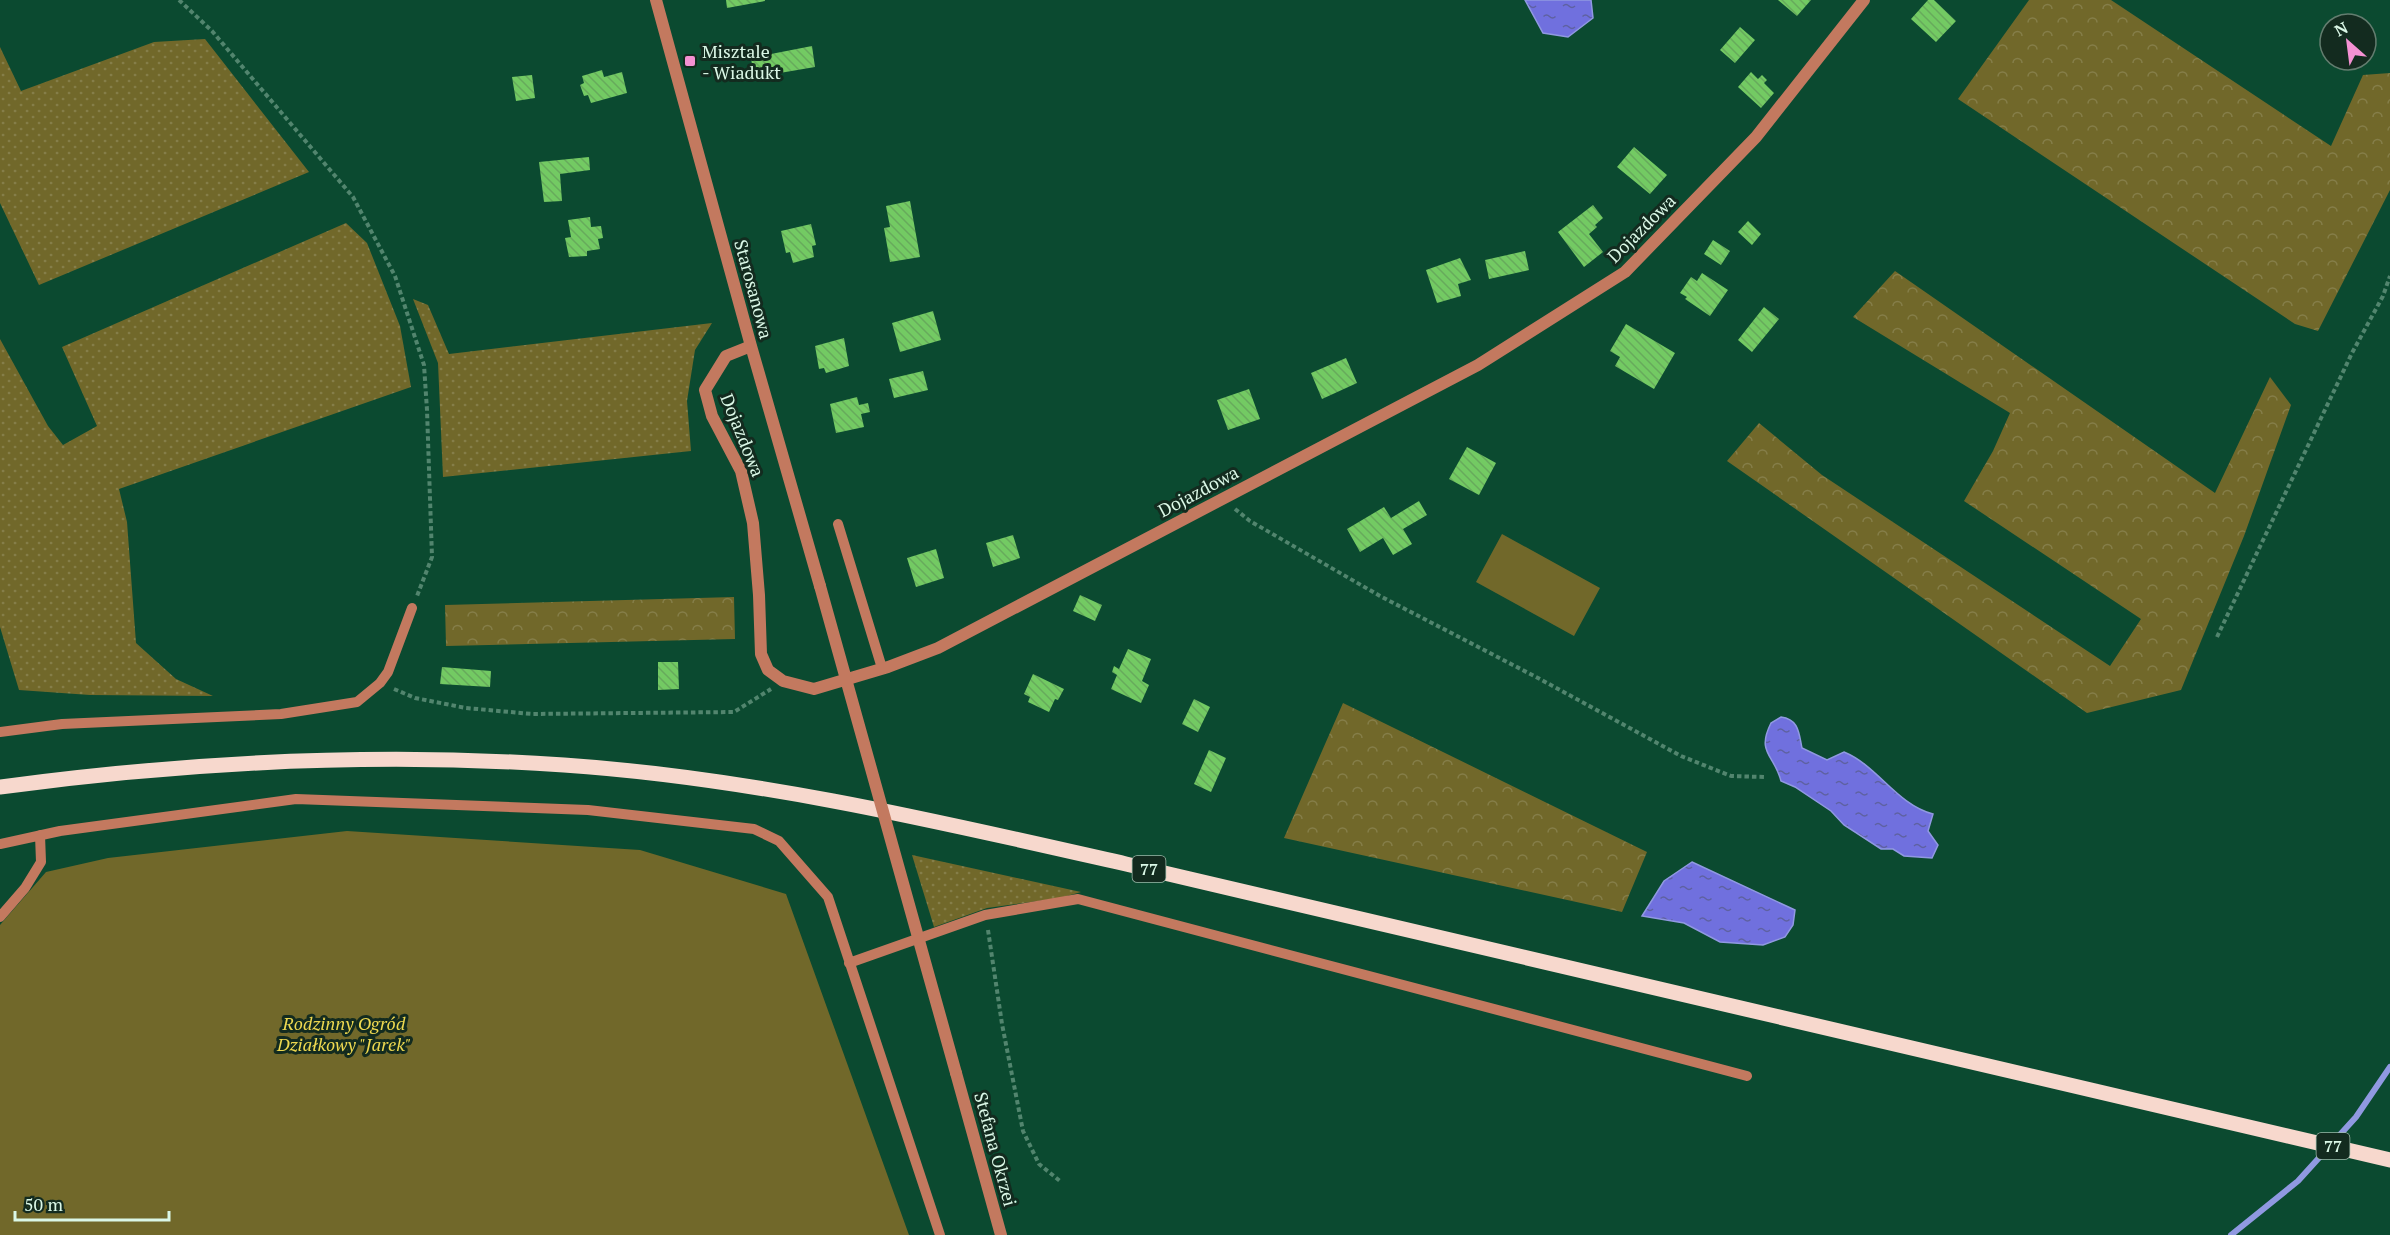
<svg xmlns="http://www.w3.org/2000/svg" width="2390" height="1235" font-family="'PT Serif',serif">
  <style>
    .grass { fill: url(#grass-dots) }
    .forest { fill: url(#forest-crowns) }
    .garden { fill: #71682a }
    .water { fill: url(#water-ripples); stroke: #9099e1; stroke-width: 1.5 }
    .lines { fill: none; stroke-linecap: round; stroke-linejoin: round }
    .stream { stroke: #9099e1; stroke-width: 6 }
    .building { fill: url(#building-back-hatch) }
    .path { stroke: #52856e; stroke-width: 4; stroke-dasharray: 4.5 3; stroke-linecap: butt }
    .service { stroke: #c3795f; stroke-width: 10 }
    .minor { stroke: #c3795f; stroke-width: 12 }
    .primary { stroke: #f7d8cd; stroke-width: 15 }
    .minor-bridge { stroke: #c3795f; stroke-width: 12 }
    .poi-dot { fill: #f491d3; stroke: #132b1f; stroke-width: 2 }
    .labels { text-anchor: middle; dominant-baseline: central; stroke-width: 6; stroke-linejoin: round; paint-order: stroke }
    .shield { fill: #132b1f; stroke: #9fbaab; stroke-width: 1.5 }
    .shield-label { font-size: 16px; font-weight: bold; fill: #dbf8e7 }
    .poi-label { font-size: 18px; fill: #dbf8e7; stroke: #132b1f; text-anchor: start }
    .street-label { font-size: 18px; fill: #dbf8e7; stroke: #132b1f }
    .park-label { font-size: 18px; font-style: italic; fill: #eed950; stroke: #132b1f }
  </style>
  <defs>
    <pattern id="grass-dots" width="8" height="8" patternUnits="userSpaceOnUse" patternTransform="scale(1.5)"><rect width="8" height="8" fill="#71682a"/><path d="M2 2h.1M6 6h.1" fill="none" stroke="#857e49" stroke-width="1.8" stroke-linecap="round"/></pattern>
    <pattern id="forest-crowns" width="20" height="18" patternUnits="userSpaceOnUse" patternTransform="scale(1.5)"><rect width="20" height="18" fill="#71682a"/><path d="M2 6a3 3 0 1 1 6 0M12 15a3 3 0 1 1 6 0" fill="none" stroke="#857e49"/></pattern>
    <pattern id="water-ripples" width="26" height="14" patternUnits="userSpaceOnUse" patternTransform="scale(1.5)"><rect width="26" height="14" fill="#7070de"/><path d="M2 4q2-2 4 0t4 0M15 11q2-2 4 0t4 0" fill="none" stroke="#5e61a1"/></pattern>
    <pattern id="building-back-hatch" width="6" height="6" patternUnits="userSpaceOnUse" patternTransform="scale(1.5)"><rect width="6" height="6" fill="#73ca63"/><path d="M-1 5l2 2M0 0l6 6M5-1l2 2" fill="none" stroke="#67aa5c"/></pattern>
  </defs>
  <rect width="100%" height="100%" fill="#0b4a30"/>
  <!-- grass -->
  <path class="grass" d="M205,39L309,172L39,285L0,203V47L21,91L154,42Z
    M346,223L367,243L400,326L411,387L119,489L127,522L136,643L176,679L213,696L90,695L19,690L0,627V339L48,426L63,445L97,426L62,347Z
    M413,299L428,305L449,354L712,323L695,350L687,401L691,451L443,477L438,363Z
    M912,855L1081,892L1060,898L987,908L934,927Z"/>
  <!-- forest -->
  <path class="forest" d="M2029,0H2111L2331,146L2363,75L2390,73V190L2318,331L2295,324L1958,99Z
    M1895,271L2215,493L2270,377L2291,405L2244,536L2181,690L2087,713L1727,461L1759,423L1822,475L2110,666L2141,619L1964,501L1993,451L2010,413L1853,317Z
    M734,597L735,639L446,646L445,605Z
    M1343,703L1647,852L1622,912L1284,838Z"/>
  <!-- garden -->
  <path class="garden" d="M1502,534L1600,588L1574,636L1476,582Z
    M347,831L640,850L786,894L909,1235H0V925L46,872L108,858Z"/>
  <!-- water -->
  <path class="water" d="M1525,0H1591L1593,18L1568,37L1543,33Z
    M1781,717C1799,719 1799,734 1802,748L1827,760L1844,752C1878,766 1896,804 1933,814L1928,831L1938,845L1932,858L1904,856L1893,849H1881L1844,825L1831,811L1795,787L1781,781C1774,754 1756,753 1771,723Z
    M1692,862L1795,910L1793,925L1785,937L1763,945L1720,942L1684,923L1642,916L1664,881Z"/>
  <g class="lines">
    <!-- stream -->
    <path class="stream" d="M2231,1235L2298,1181L2356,1117L2390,1067"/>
  </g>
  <!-- building -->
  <path class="building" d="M726,0H765V1L727,8Z
    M1778,0H1811L1797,16Z
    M1928,0H1934L1956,21L1936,42L1911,19Z
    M1740,27L1755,40L1735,63L1720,50Z
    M812,46L815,67L768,75L767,69L753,71L751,58Z
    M602,70L604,77L622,72L627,93L591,103L588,95L584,96L580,85L584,83L582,76Z
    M1751,72L1758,79L1762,75L1767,80L1764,83L1774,93L1761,108L1738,87Z
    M532,75L535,98L516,101L512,77Z
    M1634,147L1667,175L1650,194L1617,167Z
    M589,157L590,170L560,174L562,201L544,202L539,162Z
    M910,201L920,257L890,262L884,228L890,227L886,206Z
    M1593,205L1603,218L1595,225L1597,227L1589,234L1603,252L1584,267L1558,232Z
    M590,217L591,227L601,226L603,238L598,239L600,249L587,251V256L569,257L565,238L571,237L568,220Z
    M1748,221L1761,234L1752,245L1738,232Z
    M811,224L816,245L812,246L814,257L793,263L790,252L786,253L781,231Z
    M1713,240L1730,251L1721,265L1704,254Z
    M1525,251L1529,270L1489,279L1485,260Z
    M1460,258L1471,280L1458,284L1461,296L1437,303L1426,270Z
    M1702,273L1728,290L1710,316L1685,299L1687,297L1680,293L1691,277L1697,281Z
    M1764,307L1779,319L1752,352L1738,340Z
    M933,311L941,340L900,352L892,323Z
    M1626,324L1675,353L1654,389L1615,366L1620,357L1610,351Z
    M844,338L849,366L826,373L824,368L819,369L815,346Z
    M1346,358L1357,383L1322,399L1311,373Z
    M923,371L928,390L894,398L889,379Z
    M1249,389L1260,419L1228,430L1217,400Z
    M857,397L859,405L868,403L870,412L861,414L864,427L836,433L830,404Z
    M1467,447L1496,463L1479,495L1449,479Z
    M1419,501L1427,515L1403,529L1412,544L1393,555L1383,538L1360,552L1347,529L1384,507L1391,518Z
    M1013,535L1020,558L993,567L986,543Z
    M936,549L944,578L916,587L907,558Z
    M1080,595L1102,605L1095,621L1073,611Z
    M1128,649L1151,659L1142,681L1149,685L1141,703L1111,689L1117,675L1112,672L1114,666L1119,669Z
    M658,662H678L679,689L658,690Z
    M442,667L491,671L490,687L440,684Z
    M1033,674L1064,689L1058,700L1055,699L1049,712L1028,702L1030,697L1024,694Z
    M1194,699L1210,707L1198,732L1182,724Z
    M1209,750L1226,758L1211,792L1194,784Z"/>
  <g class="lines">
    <!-- path -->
    <path class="path" d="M179,0L212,31L353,197L395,276L424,365L427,410L432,557L417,596
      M1235,509L1250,521L1380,596L1538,678L1681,756L1731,776L1764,777
      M2217,637L2352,353L2383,296L2390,276
      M394,689L415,698L466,708L532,714L734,712L771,689
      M988,930L1002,1024L1023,1131L1039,1164L1060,1181"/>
    <!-- service -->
    <path class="service" d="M838,524L882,668
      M0,732L62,724L281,714L357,702L380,683L388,672L412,608
      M0,844L60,831L296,799L588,810L754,829L779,841L828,897L940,1235
      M0,917L25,888L41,862L40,835
      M849,963L985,915L1078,899L1747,1076"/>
    <!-- minor -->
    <path class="minor" d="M656,0L751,346L820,586
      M751,346L726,356L705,390L712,416L741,471L753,523L759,595L761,654L768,670L783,681L814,689L888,667L938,648L1478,365L1625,272L1756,137L1864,0
      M956,1073L1001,1235"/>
    <!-- primary -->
    <path class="primary" d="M0,787C187,762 375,752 564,765C755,778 941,822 1126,864L2390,1160"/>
    <!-- minor-bridge -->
    <path class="minor-bridge" d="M820,586L956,1073"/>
  </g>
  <!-- markers -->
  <rect class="poi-dot" x="684" y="55" width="12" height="12" rx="3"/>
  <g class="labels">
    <!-- shield labels -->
    <g class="shield">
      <rect x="1132.5" y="856" width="33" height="26" rx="4.5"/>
      <rect x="2316.5" y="1133" width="33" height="26" rx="4.5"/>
    </g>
    <g class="shield-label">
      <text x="1149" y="869">77</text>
      <text x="2333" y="1146">77</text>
    </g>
    <!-- poi labels -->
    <g class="poi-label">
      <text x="702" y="51">Misztale<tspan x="702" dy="21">- Wiadukt</tspan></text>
    </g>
    <!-- street labels -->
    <g class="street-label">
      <text transform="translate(1641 228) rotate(-45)">Dojazdowa</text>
      <text transform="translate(754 289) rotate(75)">Starosanowa</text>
      <text transform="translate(743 435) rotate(68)">Dojazdowa</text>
      <text transform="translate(1198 491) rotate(-28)">Dojazdowa</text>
      <text transform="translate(996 1149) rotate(75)">Stefana Okrzei</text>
    </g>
    <!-- park labels -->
    <g class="park-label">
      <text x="344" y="1023">Rodzinny Ogród<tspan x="344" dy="21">Działkowy "Jarek"</tspan></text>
    </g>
  </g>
  <!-- north arrow -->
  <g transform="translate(2348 42) rotate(332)"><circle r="28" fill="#132b1f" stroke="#637d6f" stroke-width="1.5"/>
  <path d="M0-4.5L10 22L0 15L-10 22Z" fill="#f491d3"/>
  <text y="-9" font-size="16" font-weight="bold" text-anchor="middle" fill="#dbf8e7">N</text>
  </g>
  <!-- scale -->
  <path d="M15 1211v9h154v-9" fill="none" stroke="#dbf8e7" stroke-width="3"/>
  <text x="24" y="1211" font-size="18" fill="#dbf8e7" stroke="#132b1f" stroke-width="4.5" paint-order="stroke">50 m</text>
</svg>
